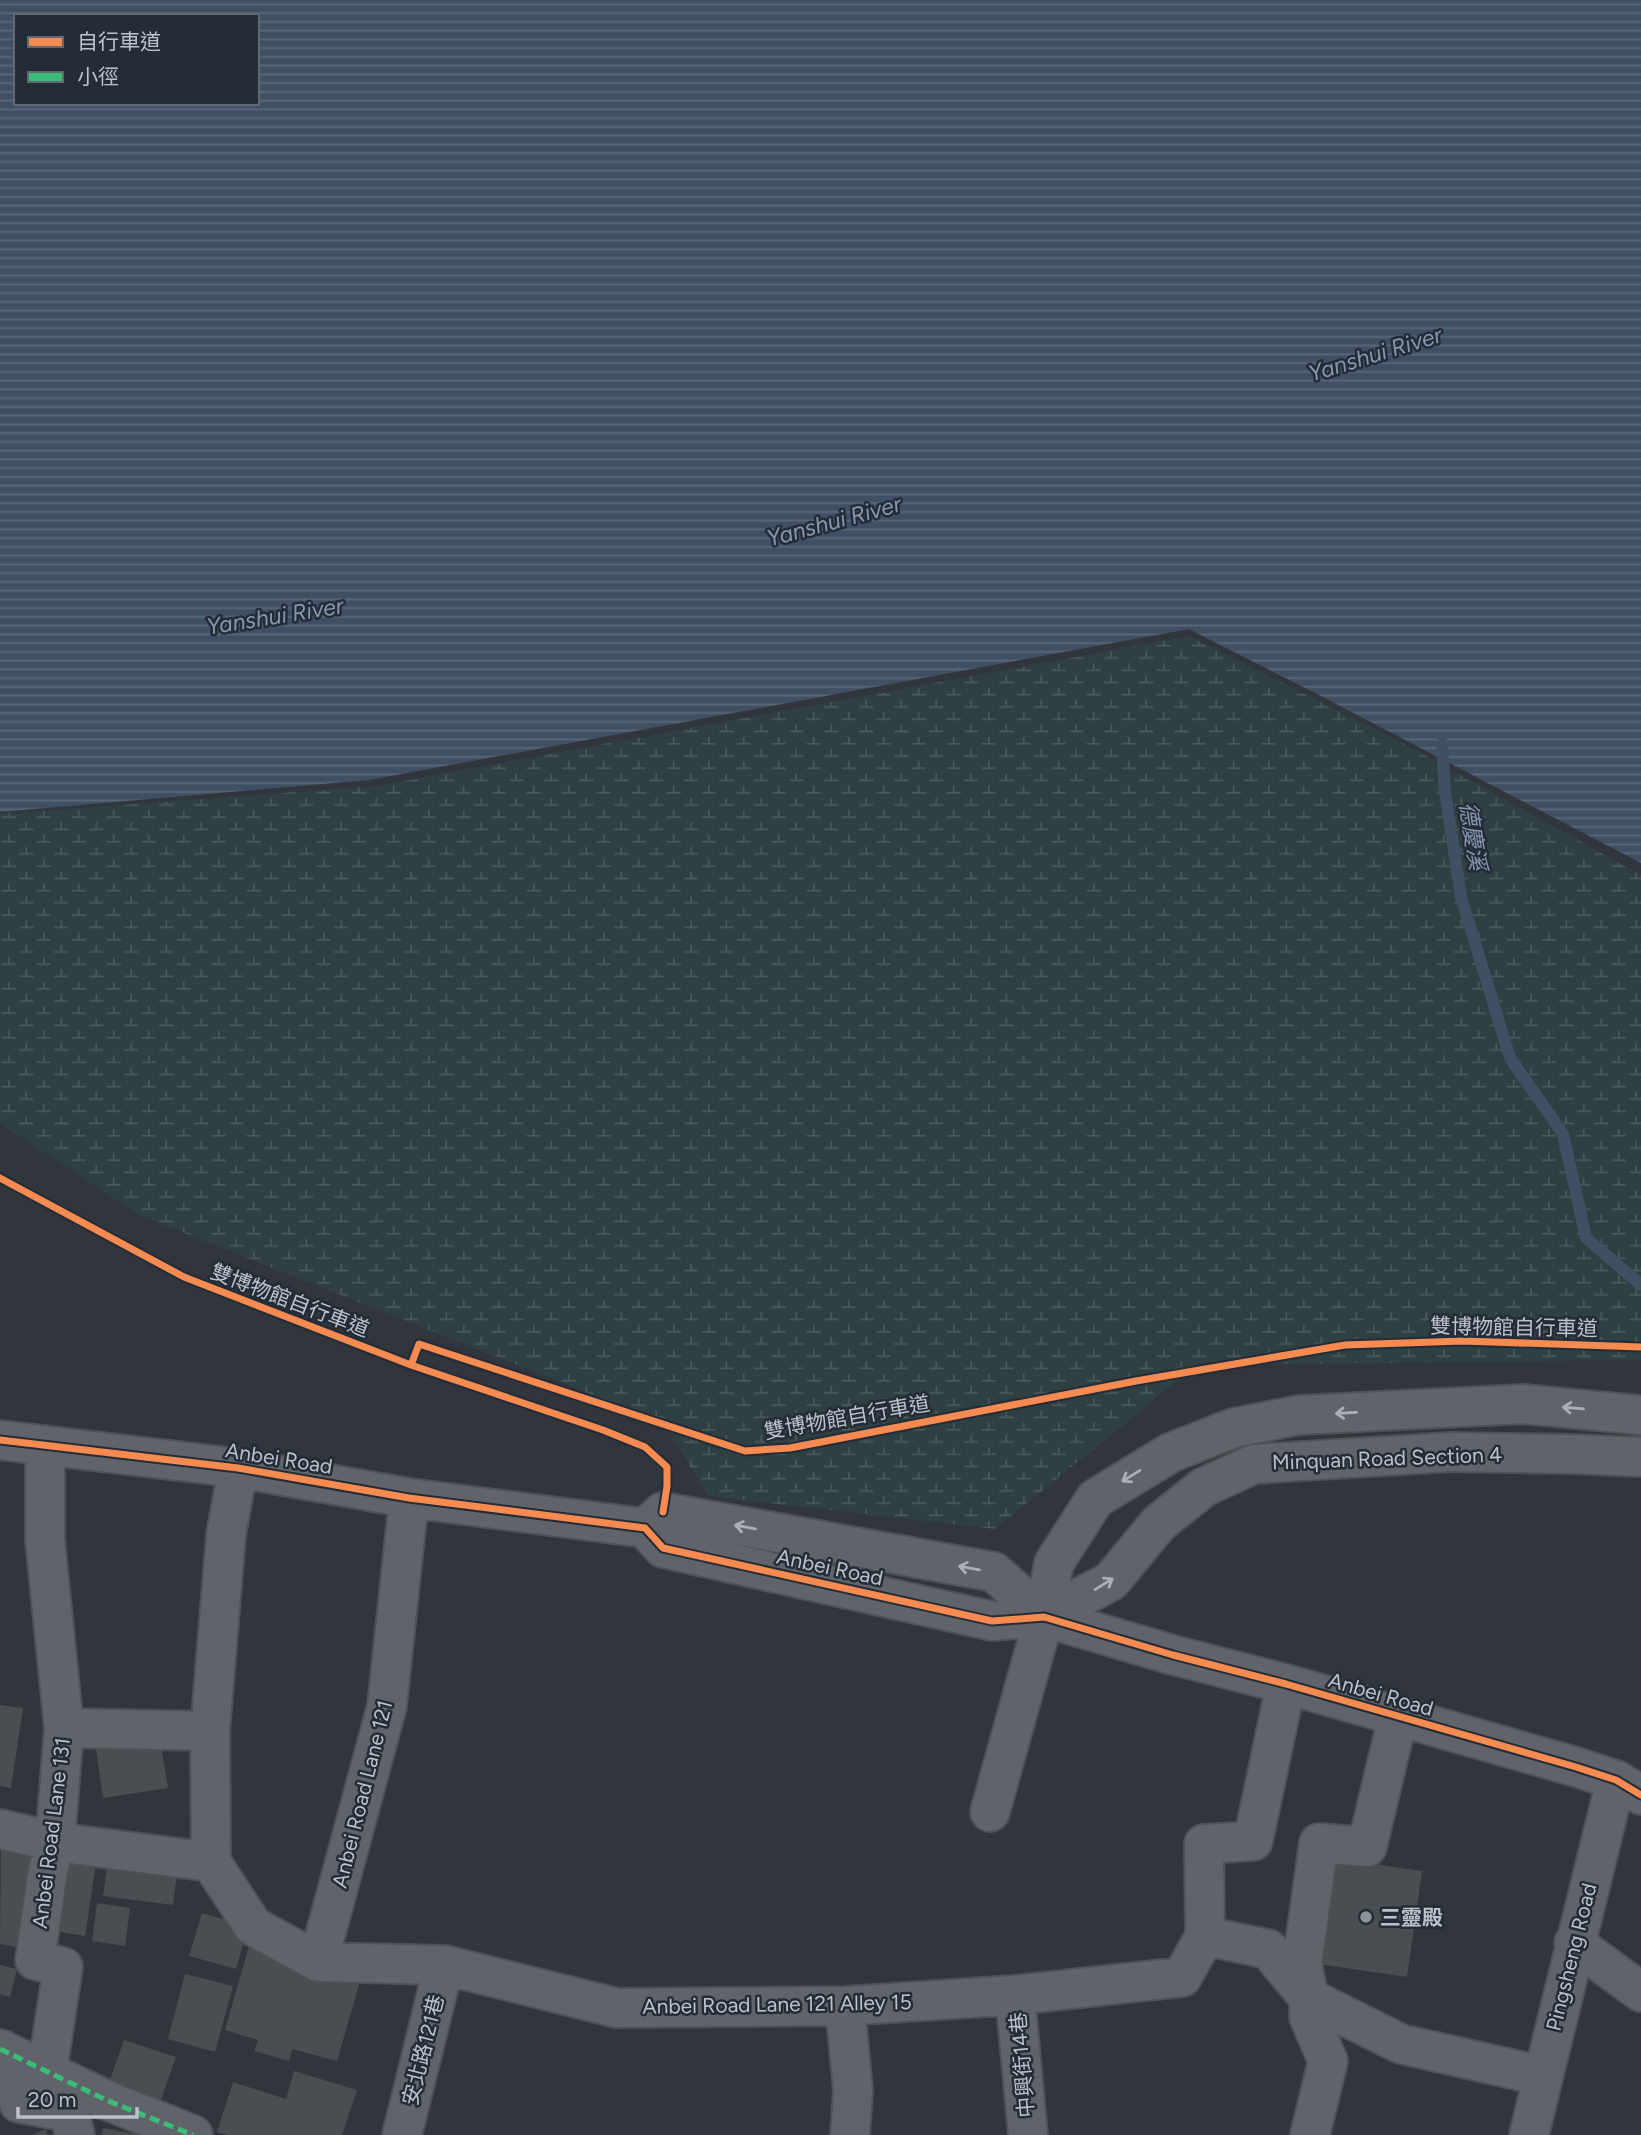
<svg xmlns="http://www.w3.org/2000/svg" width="1641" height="2135" font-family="Figtree,'Noto Sans TC',sans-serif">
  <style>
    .wetland { fill: url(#wetland-marsh) }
    .water { fill: url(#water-rules); fill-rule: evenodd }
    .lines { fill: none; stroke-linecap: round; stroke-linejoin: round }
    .stream { stroke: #405064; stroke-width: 12 }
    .building { fill: #494e53 }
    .minor-casing { stroke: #4e5257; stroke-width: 42 }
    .minor { stroke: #60646a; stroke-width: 38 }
    .quiet { stroke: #3abd76; stroke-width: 5; stroke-dasharray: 10 5; stroke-linecap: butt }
    .cycleway-casing { stroke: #232c37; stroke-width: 11 }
    .cycleway { stroke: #f68b52; stroke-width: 7 }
    .oneway { stroke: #aaafb8 }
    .poi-dot { fill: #8b9199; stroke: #232c37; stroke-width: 2.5 }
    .labels { text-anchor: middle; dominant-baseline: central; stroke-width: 5; stroke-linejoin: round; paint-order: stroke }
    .street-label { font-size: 21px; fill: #bcc2cb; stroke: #232c37 }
    .poi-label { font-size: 21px; font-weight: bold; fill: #bcc2cb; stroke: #232c37; text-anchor: start }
    .water-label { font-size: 23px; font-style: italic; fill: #8698af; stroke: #232c37 }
  </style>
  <defs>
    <pattern id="wetland-marsh" width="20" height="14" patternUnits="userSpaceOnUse" patternTransform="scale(1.75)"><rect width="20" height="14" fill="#2e4042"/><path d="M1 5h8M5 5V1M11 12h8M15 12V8" fill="none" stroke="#4a5a5c"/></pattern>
    <pattern id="water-rules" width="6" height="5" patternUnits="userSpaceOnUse" patternTransform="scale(1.75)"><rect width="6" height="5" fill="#405064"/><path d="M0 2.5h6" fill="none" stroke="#5a6879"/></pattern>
  </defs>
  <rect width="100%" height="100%" fill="#30363c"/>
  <!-- wetland -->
  <path class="wetland" d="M1189,636L1412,748L1641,875V1360L1197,1365L995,1529L708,1496L664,1423L139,1215L0,1123V814L377,786Z"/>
  <!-- water -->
  <path class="water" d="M0,0H1641V863L1317,694L1189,629L369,780L0,812ZM16,16H257V103H16Z"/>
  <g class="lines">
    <!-- stream -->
    <path class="stream" d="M1442,743L1445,792L1461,897L1510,1058L1563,1134L1586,1238L1641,1285"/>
  </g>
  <!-- building -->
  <path class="building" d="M0,1705L23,1708L11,1788L0,1786Z
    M159,1732L168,1788L103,1798L95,1742Z
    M1,1844L40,1851L32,1950L0,1944Z
    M1325,1857L1422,1871L1407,1977L1311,1963Z
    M108,1858L178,1866L173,1905L103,1896Z
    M65,1860L96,1864L85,1936L54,1931Z
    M97,1903L130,1908L125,1946L92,1941Z
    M202,1913L248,1926L236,1969L189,1956Z
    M249,1946L361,1978L337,2061L292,2049L289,2061L254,2051L258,2040L225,2030Z
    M0,1965L17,1969L10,1997L0,1994Z
    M185,1974L233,1986L215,2052L168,2039Z
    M124,2040L176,2057L158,2108L106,2091Z
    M294,2071L357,2090L342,2135H227L217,2132L233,2082L286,2099Z
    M103,2128L136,2134V2135H102Z
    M46,2129L48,2135H31Z"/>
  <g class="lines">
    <defs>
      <path id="minor" d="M0,1440L238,1468L409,1498L645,1528L663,1548L992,1621L1044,1617L1173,1655L1286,1684L1576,1767L1616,1780L1641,1795
        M45,1445V1540L64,1728L55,1842L48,1870L35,1960L63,1967L47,2072
        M645,1528L663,1512L994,1572L1044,1617
        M1044,1617L1111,1581L1159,1523L1204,1487L1254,1464L1451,1452L1571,1454L1641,1457
        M64,1728L210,1731
        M990,1812L1044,1617L1054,1563L1095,1499L1170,1453L1233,1428L1299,1415L1523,1404L1641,1415
        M0,1829L55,1842L211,1862L253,1926L318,1962L444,1965L617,2008L845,2006L1015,1995L1182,1977L1205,1936L1268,1949L1309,1998L1401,2044L1543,2076
        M211,1862L210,1731L226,1535L238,1468
        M1205,1936L1204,1844L1253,1841L1286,1684
        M1574,1943L1641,1992
        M318,1962L387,1706L409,1498
        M1015,1995L1028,2135
        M845,2006L853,2090L850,2135
        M0,2049L106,2100L193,2135
        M3,2050L19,2103L69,2112L75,2135
        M402,2135L444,1965
        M1310,2135L1328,2061L1309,2017V1998L1302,1964L1319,1843L1367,1847L1398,1717
        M1529,2135L1616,1780"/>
    </defs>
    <!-- minor casing -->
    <use href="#minor" class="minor-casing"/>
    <!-- minor -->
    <use href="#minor" class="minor"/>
    <!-- quiet -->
    <path class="quiet" d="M0,2049L106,2100L193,2135"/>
    <defs>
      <path id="cycleway" d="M0,1178L184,1277L411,1365L603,1430L645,1447L667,1467V1486L663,1512
        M411,1365L419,1344L745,1451L790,1448L1136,1381L1345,1345L1463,1341L1641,1347
        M0,1440L238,1468L409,1498L645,1528L663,1548L992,1621L1044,1617L1173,1655L1286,1684L1576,1767L1616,1780L1641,1795"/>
    </defs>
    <!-- cycleway casing -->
    <use href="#cycleway" class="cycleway-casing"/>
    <!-- cycleway -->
    <use href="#cycleway" class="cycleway"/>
  </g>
  <!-- one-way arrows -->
  <defs><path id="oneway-shaft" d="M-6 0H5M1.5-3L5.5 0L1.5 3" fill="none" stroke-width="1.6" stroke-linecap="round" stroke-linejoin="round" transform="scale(1.75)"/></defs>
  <g class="oneway">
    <use href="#oneway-shaft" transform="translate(1573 1408) rotate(-175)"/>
    <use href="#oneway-shaft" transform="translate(1346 1413) rotate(177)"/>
    <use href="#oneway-shaft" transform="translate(1131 1476) rotate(148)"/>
    <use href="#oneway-shaft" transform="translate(745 1527) rotate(-170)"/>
    <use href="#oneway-shaft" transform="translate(969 1568) rotate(-170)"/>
    <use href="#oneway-shaft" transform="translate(1104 1584) rotate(-32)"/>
  </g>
  <!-- markers -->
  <circle class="poi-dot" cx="1366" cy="1917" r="7"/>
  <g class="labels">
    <!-- street labels -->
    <g class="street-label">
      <text transform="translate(290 1300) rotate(21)">雙博物館自行車道</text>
      <text transform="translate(1514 1327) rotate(1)">雙博物館自行車道</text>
      <text transform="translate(847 1417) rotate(-10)">雙博物館自行車道</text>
      <text transform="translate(279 1458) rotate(9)">Anbei Road</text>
      <text transform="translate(1387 1458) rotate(-2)">Minquan Road Section 4</text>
      <text transform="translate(830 1567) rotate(12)">Anbei Road</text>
      <text transform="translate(1381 1694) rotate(16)">Anbei Road</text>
      <text transform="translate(362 1794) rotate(-76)">Anbei Road Lane 121</text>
      <text transform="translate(51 1833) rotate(-83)">Anbei Road Lane 131</text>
      <text transform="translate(1571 1957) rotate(-76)">Pingsheng Road</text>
      <text transform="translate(777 2004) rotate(-1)">Anbei Road Lane 121 Alley 15</text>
      <text transform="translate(423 2050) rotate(-76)">安北路121巷</text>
      <text transform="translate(1022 2065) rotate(-95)">中興街14巷</text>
    </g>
    <!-- poi labels -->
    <g class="poi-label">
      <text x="1380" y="1917">三靈殿</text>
    </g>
    <!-- water labels -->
    <g class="water-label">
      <text transform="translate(1375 354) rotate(-17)">Yanshui River</text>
      <text transform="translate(834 521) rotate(-15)">Yanshui River</text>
      <text transform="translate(275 616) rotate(-9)">Yanshui River</text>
      <text transform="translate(1473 836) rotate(81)">德慶溪</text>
    </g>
  </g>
  <!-- legend -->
  <rect x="14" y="14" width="245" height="91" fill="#232c37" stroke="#606872" stroke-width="2"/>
  <rect x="28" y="37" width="35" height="10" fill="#f68b52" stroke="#606872" stroke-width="2"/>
  <text x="77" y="49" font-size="21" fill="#bcc2cb">自行車道</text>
  <rect x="28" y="72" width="35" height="10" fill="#3abd76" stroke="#606872" stroke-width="2"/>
  <text x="77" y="84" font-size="21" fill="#bcc2cb">小徑</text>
  <!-- scale -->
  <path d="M18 2107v10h119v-10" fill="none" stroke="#bcc2cb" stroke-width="3.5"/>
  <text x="28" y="2107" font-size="21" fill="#bcc2cb" stroke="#232c37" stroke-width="5" paint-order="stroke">20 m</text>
</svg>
